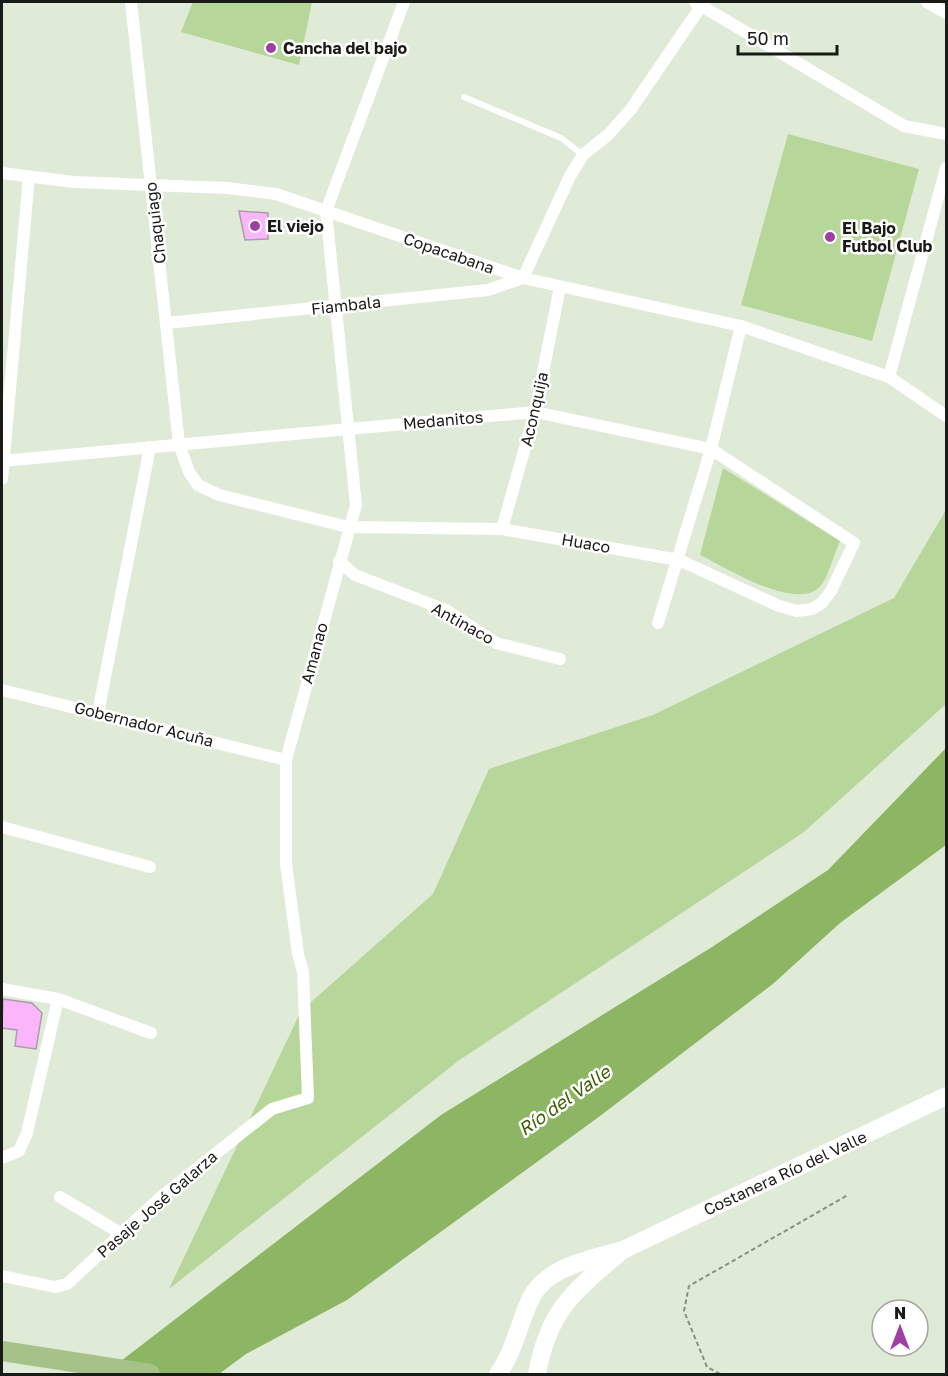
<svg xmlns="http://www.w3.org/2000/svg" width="948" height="1376" font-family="'Golos Text',sans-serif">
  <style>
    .green { fill: #b7d69a }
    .water { fill: #8db664 }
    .building { fill: #fbb6fb; stroke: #ac9dac; stroke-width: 1.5 }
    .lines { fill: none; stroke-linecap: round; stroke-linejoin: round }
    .path { stroke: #889083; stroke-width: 2; stroke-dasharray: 4.5 3; stroke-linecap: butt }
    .lane { stroke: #fff; stroke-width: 6 }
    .street { stroke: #fff; stroke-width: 12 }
    .secondary { stroke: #fff; stroke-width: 18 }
    .primary { stroke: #a7c288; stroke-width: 20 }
    .poi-dot { fill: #a13ea4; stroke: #fff; stroke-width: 2 }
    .labels { text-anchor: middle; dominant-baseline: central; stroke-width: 5; stroke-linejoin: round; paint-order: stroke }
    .poi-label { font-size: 16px; font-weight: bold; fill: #191c16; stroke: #fff; text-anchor: start }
    .street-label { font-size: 16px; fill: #191c16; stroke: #fff }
    .water-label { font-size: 18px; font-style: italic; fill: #3a5e00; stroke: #fff }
  </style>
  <rect width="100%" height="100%" fill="#dfead7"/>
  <!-- green -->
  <path class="green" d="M193,2H312L299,65L181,32Z
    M788,134L919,169L872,341L741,305Z
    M723,468L840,541C834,554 830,572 822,584C800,615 725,567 700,555Z
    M946,510V704L804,832L458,1061L169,1289L301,1011L433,894L489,769L653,715L894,598Z"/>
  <!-- water -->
  <path class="water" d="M946,748V845L840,923L774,983L600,1116L347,1300L246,1354L219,1374H104L441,1115L712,947L828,870Z"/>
  <!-- building -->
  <path class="building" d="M239,211L268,213V239L245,240Z
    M3,999L32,1003L42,1013L36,1049L15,1046L17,1030L2,1028Z"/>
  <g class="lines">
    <!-- path -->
    <path class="path" d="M720,1374L707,1367L684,1311L689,1286L848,1195"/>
    <!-- lane -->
    <path class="lane" d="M464,97L561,138L583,155"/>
    <!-- street -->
    <path class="street" d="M695,2L904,126L946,134
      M927,2L946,13
      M2,173L74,182L227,188L276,194L523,278L741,326L889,377L946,416
      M167,323L488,290L523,278L570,176L583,155L609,134L631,109L704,2
      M889,377L946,168
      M2,461L535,412L711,449L854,543L831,591L822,603L812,609L797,611L779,606L679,560L502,529L348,527L219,495L198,485L189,472L179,444L131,2
      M2,479L29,176
      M502,529L535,412L560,287
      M339,561L355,575L446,610L496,643L560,659
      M658,623L711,449L741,326
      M2,690L286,760
      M98,713L150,447
      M2,827L150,867
      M2,989L58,999L151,1033
      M2,1158L19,1151L27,1133L58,999
      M60,1197L122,1234
      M2,1276L55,1287L67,1284L161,1197L272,1109L308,1098L303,972L298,954L286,864V760L356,505L326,211L404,2"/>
    <!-- secondary -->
    <path class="secondary" d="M498,1374C514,1352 519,1323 531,1298C547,1266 592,1259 623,1250L946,1096
      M537,1374C548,1313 571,1293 617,1255"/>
    <!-- primary -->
    <path class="primary" d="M2,1351L150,1374"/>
  </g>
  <!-- markers -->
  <g class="poi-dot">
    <circle cx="271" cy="48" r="6"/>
    <circle cx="255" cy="226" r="6"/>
    <circle cx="830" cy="237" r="6"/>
  </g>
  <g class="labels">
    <!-- poi labels -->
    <g class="poi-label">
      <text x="283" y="48">Cancha del bajo</text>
      <text x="267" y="226">El viejo</text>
      <text x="842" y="228">El Bajo<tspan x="842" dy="18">Futbol Club</tspan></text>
    </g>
    <!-- street labels -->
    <g class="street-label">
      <text transform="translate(155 223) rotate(-97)">Chaquiago</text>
      <text transform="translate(449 253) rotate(19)">Copacabana</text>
      <text transform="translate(346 305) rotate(-6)">Fiambala</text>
      <text transform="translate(534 409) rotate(-77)">Aconquija</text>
      <text transform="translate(443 420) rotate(-5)">Medanitos</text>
      <text transform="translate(586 543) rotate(10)">Huaco</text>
      <text transform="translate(463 623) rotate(29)">Antinaco</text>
      <text transform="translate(314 653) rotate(-75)">Amanao</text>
      <text transform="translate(144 724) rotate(14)">Gobernador Acuña</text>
      <text transform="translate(785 1173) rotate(-25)">Costanera Río del Valle</text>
      <text transform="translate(157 1204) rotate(-41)">Pasaje José Galarza</text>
    </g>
    <!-- water labels -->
    <g class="water-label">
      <text transform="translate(564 1100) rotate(-35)">Río del Valle</text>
    </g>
  </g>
  <!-- border -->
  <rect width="948" height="1376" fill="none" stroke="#191c16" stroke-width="6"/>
  <!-- north arrow -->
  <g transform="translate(900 1328)"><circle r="28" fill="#ffffff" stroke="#a3a4a2" stroke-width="1.5"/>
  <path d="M0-4.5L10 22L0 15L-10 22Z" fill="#a13ea4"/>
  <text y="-9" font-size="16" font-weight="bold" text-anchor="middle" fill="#191c16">N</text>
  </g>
  <!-- scale -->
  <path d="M738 45v9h99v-9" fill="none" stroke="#191c16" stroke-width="3"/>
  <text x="747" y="45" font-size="18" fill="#191c16" stroke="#ffffff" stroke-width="4.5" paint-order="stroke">50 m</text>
</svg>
